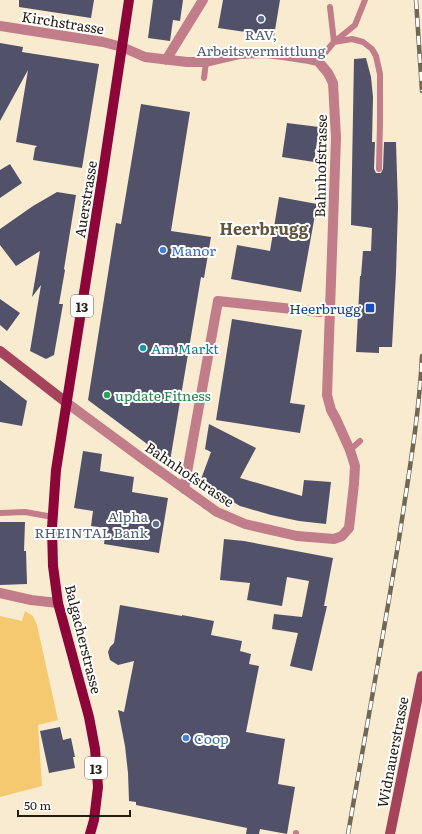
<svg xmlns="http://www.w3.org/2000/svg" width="422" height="834" font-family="Literata,serif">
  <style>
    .green { fill: #f4c970 }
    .building { fill: #51516a }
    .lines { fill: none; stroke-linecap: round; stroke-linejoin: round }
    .lane { stroke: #c17d89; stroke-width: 6 }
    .street { stroke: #c17d89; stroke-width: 10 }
    .secondary { stroke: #a4435a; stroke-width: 10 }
    .primary { stroke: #8c063a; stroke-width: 10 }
    .rail-casing { stroke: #706857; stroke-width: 4.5 }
    .rail { stroke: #fff; stroke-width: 3; stroke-dasharray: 9; stroke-linecap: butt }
    .service-dot { fill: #5c6f8a; stroke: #fff; stroke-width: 1.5 }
    .shop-dot { fill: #3f7fe0; stroke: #fff; stroke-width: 1.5 }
    .transit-dot { fill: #1a4fb4; stroke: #fff; stroke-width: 1.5 }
    .culture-dot { fill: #0f9aa8; stroke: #fff; stroke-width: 1.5 }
    .leisure-dot { fill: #2e9e5b; stroke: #fff; stroke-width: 1.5 }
    .labels { text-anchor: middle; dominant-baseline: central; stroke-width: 4; stroke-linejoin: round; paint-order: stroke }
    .shield { fill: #fff; stroke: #64615a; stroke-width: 1 }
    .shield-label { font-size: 13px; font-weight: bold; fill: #221d13 }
    .street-label { font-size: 14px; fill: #221d13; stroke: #fff }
    .service-label { font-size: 14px; fill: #4e5e75; stroke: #fff }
    .shop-label { font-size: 14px; fill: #366cbe; stroke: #fff; text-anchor: start }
    .transit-label { font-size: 14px; fill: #164399; stroke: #fff; text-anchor: end }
    .culture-label { font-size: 14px; fill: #0d838f; stroke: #fff; text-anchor: start }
    .leisure-label { font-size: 14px; fill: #27864d; stroke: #fff; text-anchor: start }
    .quarter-label { font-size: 16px; font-weight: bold; fill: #61553c; stroke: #fff }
  </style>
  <rect width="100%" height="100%" fill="#f9ebcf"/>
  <!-- green -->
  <path class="green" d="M25,611L33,616L37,625L58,720L38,725L42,786L0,797V616L22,621Z"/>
  <!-- building -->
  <path class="building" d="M19,0H94L91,18L19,7Z
    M153,0H183L180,21L173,20L170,41L148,38Z
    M223,0H280L274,36L218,28Z
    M0,43L23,47L22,52L99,64L82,168L33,160L35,148L37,146L16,142L28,70L0,121Z
    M366,58L371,77L373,97L372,142H375L374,169L376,173H381L383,169L384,142H396L398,207L396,273L392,347H379V353L356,352L360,276H361L363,251H371L372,228L351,225L354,59Z
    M141,104L190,112L171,231L211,237L204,278L201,277L170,461L88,400L116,223L121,224Z
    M287,123L319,127L314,162L282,157Z
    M10,164L22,183L0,198V170Z
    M57,192L76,195L64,269L65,270L59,304H63L54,355L46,359L30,351L41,285L32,297L40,251L16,266L0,245V229L33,206Z
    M279,197L317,204L301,292L231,279L237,245L270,251Z
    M0,299L20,313L7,331L0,325Z
    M232,319L302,330L290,403L305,405L300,433L216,420Z
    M0,380L27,401L22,426L0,422Z
    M209,424L256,448L240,478L302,496L304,480L331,482L326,524L299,521L271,515L240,506L200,482L211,452L205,449Z
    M83,451L102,454L100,471L134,477L132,492L168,498L159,553L104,544L106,528L91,526L93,511L74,508Z
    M0,522H25L24,551H26L27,584L0,585Z
    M224,539L244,541L333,558L324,606H327L312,671L290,666L298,633L272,629L274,614L302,617L309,581L287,577L282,606L247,600L250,583L220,580Z
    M120,605L182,616V615L214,621L211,635L242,641L240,651L251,654L249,664L259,666L246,732L285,739L278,784L295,787L287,834L260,829L259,834H246L247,828L136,805V802L129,801L128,773L125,746L118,710L124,712L134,661L118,665L110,660L108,652L110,647L114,643Z
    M60,727L63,740L71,738L75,757H73L75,768L49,773L40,731Z"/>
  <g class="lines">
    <!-- lane -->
    <path class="lane" d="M330,7L334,42
      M334,42L352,39L363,42L372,49L376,56L380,74V122L379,169
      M318,61L334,42L355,25L365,0
      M204,78L206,62
      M350,450L360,441
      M0,513L25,512L53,517
      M296,834V833"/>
    <!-- street -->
    <path class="street" d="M0,26L103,42L122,47L145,57L187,62H206L240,54L265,53L283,55L309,59L318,61L328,73L333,83L336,138L327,395L331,410L336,419L350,450L355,466L354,484L349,528L342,536L334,539L297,536L245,524L217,512L147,462L67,403
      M166,60L203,0
      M184,489L218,301L320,312
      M0,593L31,600L58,603"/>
    <!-- secondary -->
    <path class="secondary" d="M0,351L67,403
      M390,834L422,676"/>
    <!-- primary -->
    <path class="primary" d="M90,834L94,820L98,787L95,749L89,717L58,603L53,566L52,528L56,470L102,179L129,0"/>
    <defs>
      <path id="rail" d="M416,0L422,91
        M348,834C365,736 383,638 399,539C408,478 419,418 422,356"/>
    </defs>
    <!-- rail casing -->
    <use href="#rail" class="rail-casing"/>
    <!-- rail -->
    <use href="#rail" class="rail"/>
  </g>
  <!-- markers -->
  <g class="service-dot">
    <circle cx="261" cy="19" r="4"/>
    <circle cx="156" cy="524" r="4"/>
  </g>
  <g class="shop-dot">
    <circle cx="163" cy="250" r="4"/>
    <circle cx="186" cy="738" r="4"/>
  </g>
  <rect class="transit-dot" x="365" y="303" width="10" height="10" rx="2"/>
  <circle class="culture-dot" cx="143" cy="348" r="4"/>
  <circle class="leisure-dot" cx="107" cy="395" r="4"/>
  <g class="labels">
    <!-- shield labels -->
    <g class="shield">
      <rect x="71" y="295" width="22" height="22" rx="3"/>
      <rect x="85" y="757" width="22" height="22" rx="3"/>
    </g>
    <g class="shield-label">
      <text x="82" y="306">13</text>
      <text x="96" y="768">13</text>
    </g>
    <!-- street labels -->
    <g class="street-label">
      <text transform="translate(63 22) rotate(9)">Kirchstrasse</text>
      <text transform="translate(320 166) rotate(-89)">Bahnhofstrasse</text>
      <text transform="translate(85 199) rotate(-81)">Auerstrasse</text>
      <text transform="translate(190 474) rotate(34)">Bahnhofstrasse</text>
      <text transform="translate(84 639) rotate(76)">Balgacherstrasse</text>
      <text transform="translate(392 752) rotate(-79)">Widnauerstrasse</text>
    </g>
    <!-- service labels -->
    <g class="service-label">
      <text x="261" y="34">RAV,<tspan x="261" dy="16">Arbeitsvermittlung</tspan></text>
      <text x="148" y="516" text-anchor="end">Alpha<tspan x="148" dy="16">RHEINTAL Bank</tspan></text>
    </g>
    <!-- shop labels -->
    <g class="shop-label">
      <text x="171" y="250">Manor</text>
      <text x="194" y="738">Coop</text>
    </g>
    <!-- transit labels -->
    <g class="transit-label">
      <text x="361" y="308">Heerbrugg</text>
    </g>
    <!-- culture labels -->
    <g class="culture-label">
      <text x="151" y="348">Am Markt</text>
    </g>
    <!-- leisure labels -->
    <g class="leisure-label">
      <text x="115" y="395">update Fitness</text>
    </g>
    <!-- quarter labels -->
    <g class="quarter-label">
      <text x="264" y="228">Heerbrugg</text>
    </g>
  </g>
  <!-- scale -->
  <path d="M18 810v6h112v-6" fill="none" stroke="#221d13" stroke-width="2"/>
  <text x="24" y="810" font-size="12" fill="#221d13" stroke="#ffffff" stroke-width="3" paint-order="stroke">50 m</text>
</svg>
